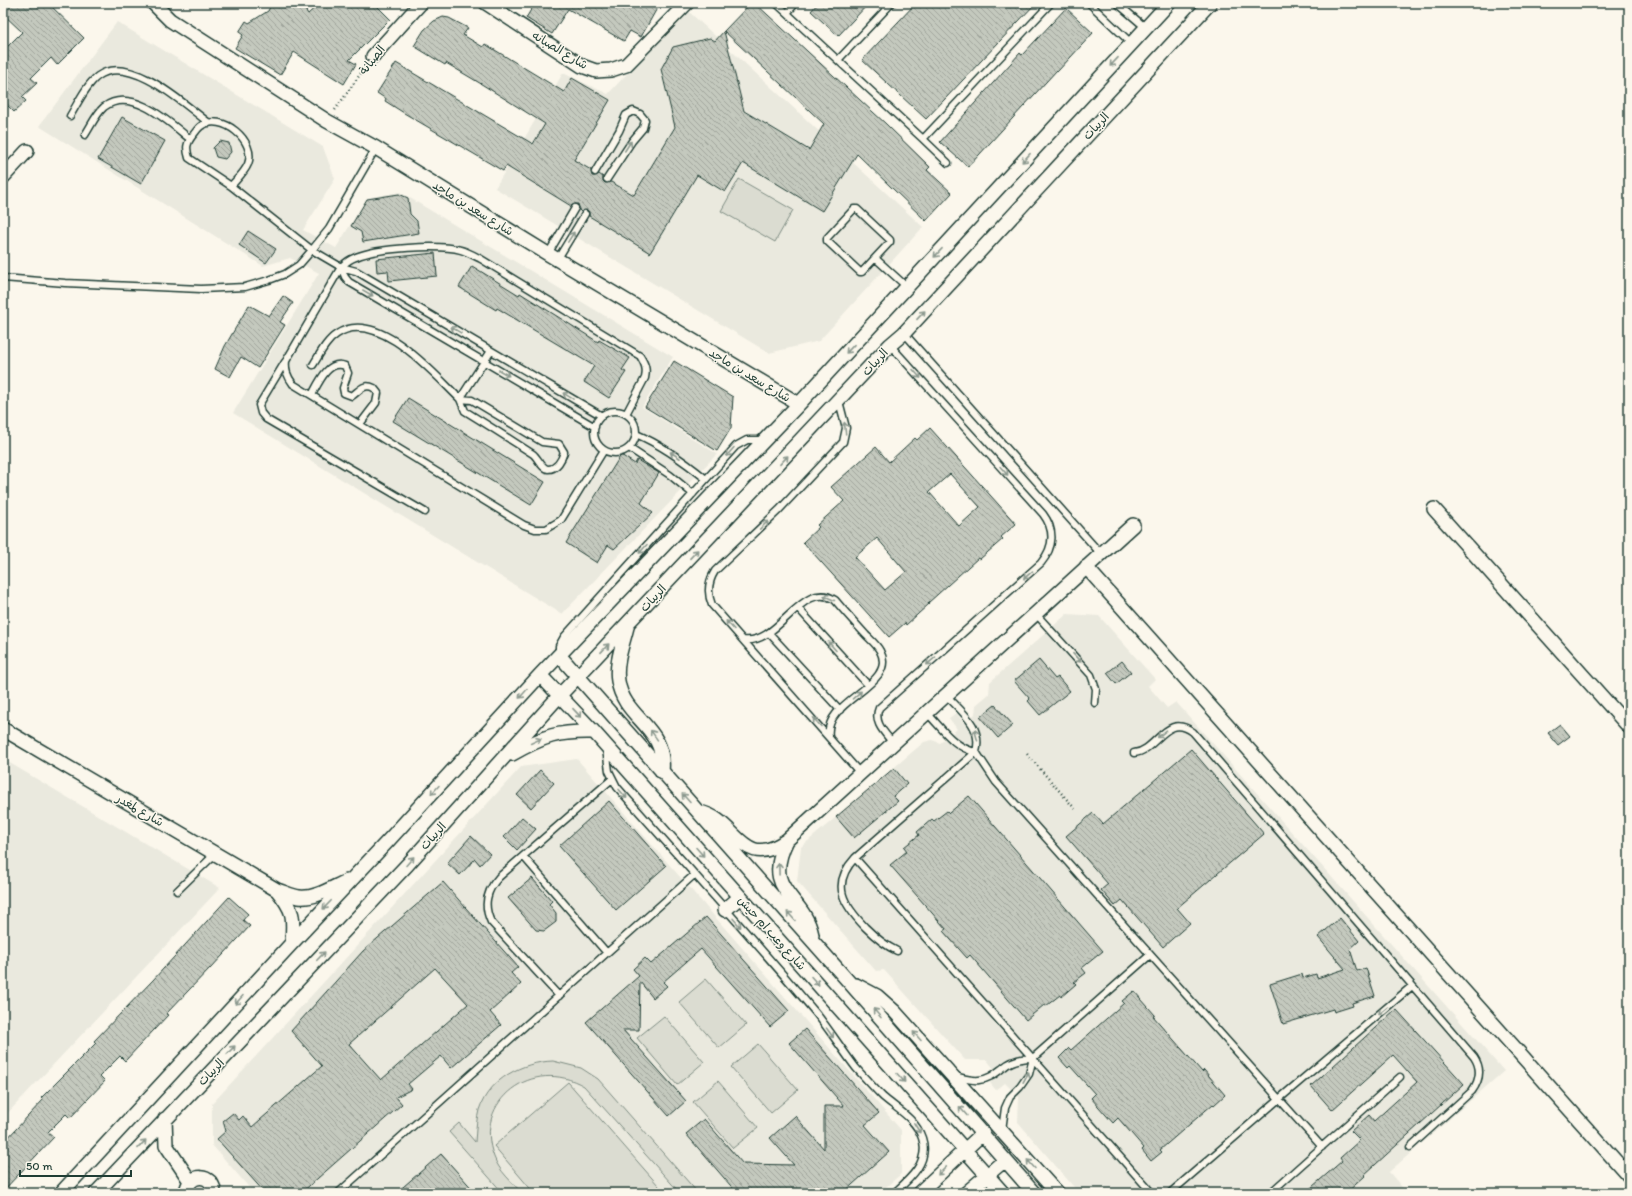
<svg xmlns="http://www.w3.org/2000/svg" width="1632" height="1196" font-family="Itim,'Playpen Sans Arabic',sans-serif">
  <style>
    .built { fill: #eae9de }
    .pitch { fill: #dbdcd1; stroke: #7d8c82 }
    .building { fill: url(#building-back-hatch); stroke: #1f3d34; fill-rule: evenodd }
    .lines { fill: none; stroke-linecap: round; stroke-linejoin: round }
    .service-casing { stroke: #1f3d34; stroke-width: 9 }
    .minor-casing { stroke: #1f3d34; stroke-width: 16 }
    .path { stroke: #1f3d34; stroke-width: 2.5; stroke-dasharray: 1 3; stroke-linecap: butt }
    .service { stroke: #fbf7ec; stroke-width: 6 }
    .minor { stroke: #fbf7ec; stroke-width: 13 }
    .oneway { stroke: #8d9a90 }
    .labels { text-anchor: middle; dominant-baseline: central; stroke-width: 3; stroke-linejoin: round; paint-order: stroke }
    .street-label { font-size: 12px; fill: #1f3d34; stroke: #fbf7ec }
  </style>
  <defs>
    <pattern id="building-back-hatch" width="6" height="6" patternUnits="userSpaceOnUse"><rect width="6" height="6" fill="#c4c9be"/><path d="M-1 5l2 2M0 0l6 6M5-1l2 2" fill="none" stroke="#9fa49b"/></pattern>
  </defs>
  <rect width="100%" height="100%" fill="#fbf7ec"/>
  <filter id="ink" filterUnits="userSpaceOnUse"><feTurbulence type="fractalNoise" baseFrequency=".025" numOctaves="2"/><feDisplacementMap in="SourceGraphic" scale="8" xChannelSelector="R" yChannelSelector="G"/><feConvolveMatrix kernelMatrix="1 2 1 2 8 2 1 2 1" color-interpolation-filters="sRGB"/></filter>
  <g filter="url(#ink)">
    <!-- built -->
    <path class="built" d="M687,10L923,227L819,341L769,353L495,188L563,73L608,94Z
      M117,22L323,147L335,179L303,230L336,248L367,198L400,192L673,357L642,407L717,454L562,614L233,413L319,273L290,258L263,266L39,126Z
      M1067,614L1099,616L1155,679L1148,686L1167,708L1176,702L1504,1071L1389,1172L1407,1193H1079L1018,1122L1019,1097L1005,1083L996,1090L990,1083L999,1075L987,1060H965L884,970L876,971L797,881L801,847L924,742L932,740L940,743L949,736L957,729L949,718L956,713L964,723L975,714L976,705L989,694L990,682Z
      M3,759L220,888L3,1118Z
      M577,759L901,1130V1174L879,1193H254L212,1145V1104L521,767Z"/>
    <!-- pitch -->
    <path class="pitch" d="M739,179L793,210L775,242L721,211Z
      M706,979L746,1025L719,1048L679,1002Z
      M664,1016L704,1062L677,1085L637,1038Z
      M758,1044L798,1090L771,1113L731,1067Z
      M553,1061L581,1068L598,1079L698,1193H680L584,1086C533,1056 472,1101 494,1157C499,1171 512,1182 522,1193H503L449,1132L459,1123L475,1142C476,1131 476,1121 479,1110C489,1079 522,1062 553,1061Z
      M718,1081L758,1128L733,1148L693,1102Z
      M568,1082L665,1193H534L494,1146Z"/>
    <!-- building -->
    <path class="building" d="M3,3H48L84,38L57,65L51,58L31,78L37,83L22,97L26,101L14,112L3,101V51L22,32L3,14Z
      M272,3H301L308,14L320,3H374L390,19L349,60L356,64L344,84L294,52L280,75L235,48L243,35L239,32L246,21L249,23L268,11Z
      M535,3H660L641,37L630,31L624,41L568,9L552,34L526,18Z
      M751,3H755L886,124L930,167L927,170L952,193L926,221L857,154L822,211L743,163L725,192L697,175L650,253L589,216V212L587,210L581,212L579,210V208L578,204H575L571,206L506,166L503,171L404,113L385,101L386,99L377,93L396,63L533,144L545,124L483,85L446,63L445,65L414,46L424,30L434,21L443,17L449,18L468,28L463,35L483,47L485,44L564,92L572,78L610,100L574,160L591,170L592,176H595L599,174L603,177V181L605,183L611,182L634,195L675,127L661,69L673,47L710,38L715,41L724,31L744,111L809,150L824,124L724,31Z
      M818,3H869L838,36L811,11Z
      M916,3H1036L926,119L862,60Z
      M1066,8L1093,33L1058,71L1057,70L968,167L940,142L1020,53L1022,55Z
      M122,117L165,141L141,184L98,159Z
      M220,141L229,143L231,152L225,159L216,157L213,148Z
      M399,194L408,198L410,214L417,221L419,233L363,242L361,232L351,226L367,199Z
      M248,231L276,249L266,263L239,245Z
      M435,253L437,276L389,281L388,271L377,272L376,259Z
      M472,266L519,295L520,293L598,342L599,340L630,358L622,370L626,372L609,398L584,382L594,366L497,308L496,310L459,287Z
      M283,296L293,303L280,322L285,325L258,368L241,357L230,377L215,369L225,346L249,305L269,316Z
      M674,361L733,397L731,428L717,451L645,407Z
      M408,398L545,482L531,505L393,421Z
      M930,428L1016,524L1001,537L1003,539L980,559L978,558L928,603L929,604L906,625L905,623L889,637L803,542L819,527L817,525L844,501L831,487L876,447L889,462L915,438L917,440ZM950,474L980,507L959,526L929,492ZM877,538L906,572L885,590L855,557Z
      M621,455L635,464L637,460L659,473L641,503L653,513L614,549L608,545L597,563L566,543Z
      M1039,660L1055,679L1058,677L1070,691L1040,715L1028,701L1030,699L1014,681Z
      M1122,661L1131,672L1116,684L1107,673Z
      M995,705L1013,725L998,738L980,717Z
      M1560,724L1570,736L1558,745L1548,733Z
      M1191,749L1264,834L1177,908L1190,923L1163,947L1122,900L1115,906L1101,890L1108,884L1066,836L1093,813L1103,824Z
      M894,768L907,784L893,796L898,801L854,838L836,817Z
      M540,770L554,783L531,808L517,795Z
      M969,796L1103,951L1082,968L1086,973L1074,982L1076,984L1061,997L1060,995L1046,1006L1044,1005L1026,1020L970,955L967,958L943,931L946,929L890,865L907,851L904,847L919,835L917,832L932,819L934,821L947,811L949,813Z
      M609,801L666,866L616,910L559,846Z
      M522,817L536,829L517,850L504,837Z
      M471,836L490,854L480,865L475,859L460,875L447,863Z
      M532,878L552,901L549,904L556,913V922L544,931L536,930L508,898Z
      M443,882L518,967L511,973L521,984L490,1012L501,1025L451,1068L441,1056L408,1084L412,1089L396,1097L402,1104L301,1193H265L217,1139L226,1131L223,1121L233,1113L239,1120L243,1116L252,1127L322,1066L291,1031L363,951ZM435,968L468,1004L381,1080L349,1044Z
      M229,897L248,914L243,920L250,926L210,969V968L166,1014L168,1015L125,1061L120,1056L100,1076L105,1081L70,1118L66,1114L48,1132L54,1137L3,1191V1143L43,1100L41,1098L96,1043L94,1041L153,980Z
      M706,917L789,1011L770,1027L701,949L663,982L667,986L653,998L640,982L639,1030H623L686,1101L669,1116L586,1022L639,976L633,969L645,958L651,964Z
      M1340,918L1359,941L1350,949L1357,971L1366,968L1375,996L1352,1003L1353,1006L1334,1012L1333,1009L1283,1024L1270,984L1302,974L1303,978L1316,974L1317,978L1345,969L1318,937Z
      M1134,991L1155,1015L1153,1016L1202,1072L1204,1070L1225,1095L1214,1105L1213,1104L1160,1150L1162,1152L1151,1161L1142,1150L1144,1148L1118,1118L1113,1123L1091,1098L1095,1094L1070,1066L1068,1068L1059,1058L1069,1048L1071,1050L1124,1003L1122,1001Z
      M1396,1009L1464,1084L1364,1175L1365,1176L1346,1193H1305L1342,1161L1340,1158L1360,1140L1351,1131L1369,1115L1374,1121L1417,1082L1393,1055L1332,1110L1311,1086Z
      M805,1029L879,1113L865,1125L889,1152L843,1193H737L686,1134L704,1119L743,1164L794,1165L770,1138L795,1116L824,1149V1106H844L789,1043Z
      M441,1154L476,1193H396Z"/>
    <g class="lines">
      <defs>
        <path id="service" d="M776,3L923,139
          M1089,3L1131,43
          M1117,3L1146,28
          M787,13L796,3
          M838,60L892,3
          M70,116C78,103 86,85 98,76C130,53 185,105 209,123
          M85,135C91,126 96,114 104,107C132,86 170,123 190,139
          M948,163L923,139L1051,3
          M595,172L619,131L626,115L633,111L640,114L645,120L643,128L632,141L607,179
          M231,186C236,180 245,172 248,164C257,141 222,112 201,126C198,128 195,133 193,135C186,144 186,148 189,158L231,186L312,250L341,267L356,271L602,416
          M854,209H857L890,240V242L862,272H860L827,241V238Z
          M548,254L575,208
          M875,258L907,287
          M557,260L585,214
          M341,267L345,277L349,282L595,427
          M3,278L65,283L201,289L245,287L269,280L285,274L299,265L312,250L329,229L376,148
          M904,333L1101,554
          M890,345L1043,514C1055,530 1054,547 1041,563L879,708C873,722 884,732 893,743
          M285,362L259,405L261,413L266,419L425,512
          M313,365C320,354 326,341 337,334C377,307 434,374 460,399L491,351
          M312,395C318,384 328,359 345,366L348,373L343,388L344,393L352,396C360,390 364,383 374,388L378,393L376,403L360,424
          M460,399L472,400L542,442L559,444L564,452C562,459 557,469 548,469C542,469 538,458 533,454C511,440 488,425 465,411Z
          M839,401L846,428L843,442L779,510L715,571C708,582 707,593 712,605L860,773
          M594 432a21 21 0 1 1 42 0a21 21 0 1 1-42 0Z
          M636,434C662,445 684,461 706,479
          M629,448L670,475L693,494
          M604,450L561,520L546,529H535L524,525L293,384C287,376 285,370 286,361L341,267C345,263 350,259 356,257C377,248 439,244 461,250C468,252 475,256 481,259L640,356C645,364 647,369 645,378L626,414
          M798,608L868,685
          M1036,614L1091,675L1096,689L1095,703
          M769,633L840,710
          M743,640C779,646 802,578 835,600C845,612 855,623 866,635C871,640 877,645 880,651C899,685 823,700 829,736
          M559,652V646L564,637L736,446L747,440H763
          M927,713C942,728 954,748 976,752L996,782L1322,1147
          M606,749L609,771L617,787C683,862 751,936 815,1012C830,1030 842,1050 856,1068C865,1078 874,1088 883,1097C897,1109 916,1119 922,1138C930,1162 910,1179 894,1193
          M1134,753C1157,751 1166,712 1193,732L1474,1057C1482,1069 1480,1080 1472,1091L1410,1147
          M523,856L607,953
          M855,858L1152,1193
          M177,891L215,854
          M897,951C884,945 875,937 865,927C844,905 830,885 855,858L976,752C983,727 962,712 946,695
          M559,996L491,922C483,905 486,891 499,877L612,779
          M955,1076C963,1078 971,1081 979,1080C990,1079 996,1073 1004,1067C1012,1060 1022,1058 1033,1058
          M1002,1130L1005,1108L1010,1097L1020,1087L1029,1074L1033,1058L1150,955
          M338,1193L694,875
          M1170,1193L1279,1099L1412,986
          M1270,1193L1400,1077"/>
        <path id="minor" d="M153,3L170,20L327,121L376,148L548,254L799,404
          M486,3L582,66L596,71L611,70L626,65L687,3
          M373,56L421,3
          M3,177L27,151
          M1434,509L1629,727
          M1086,567L1629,1176
          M627,627C623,644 615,663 618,681C624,720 667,726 662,772
          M559,655L849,982L1034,1193
          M540,675L594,732L1003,1193
          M3,729L277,890C284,892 292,896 299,897C315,899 333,887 347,881
          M512,754C544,736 558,731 594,732
          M699,812C737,819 741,873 787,840L1133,525
          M787,840C761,893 803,893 812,935
          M277,890C294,911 294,916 292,943
          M725,910L740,897
          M856,985L877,996L895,1012L1057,1193
          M165,1119L166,1145L190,1181
          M61,1193L292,943L387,842L540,675L799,404L1169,3
          M96,1193L408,864L560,695L890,345L904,333L1210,3
          M186,1193C188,1172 214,1173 214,1193
          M919,1193L983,1133
          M966,1193L1005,1160"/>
      </defs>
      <!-- service casing -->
      <use href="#service" class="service-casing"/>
      <!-- minor casing -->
      <use href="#minor" class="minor-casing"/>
      <!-- path -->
      <path class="path" d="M335,110L366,66
        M1027,754L1076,810"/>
      <!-- service -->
      <use href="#service" class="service"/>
      <!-- minor -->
      <use href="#minor" class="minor"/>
    </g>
    <!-- one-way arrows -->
    <defs><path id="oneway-shaft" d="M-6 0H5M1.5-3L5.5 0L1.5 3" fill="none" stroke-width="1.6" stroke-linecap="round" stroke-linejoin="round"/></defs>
    <g class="oneway">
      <use href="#oneway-shaft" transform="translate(1114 62) rotate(133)"/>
      <use href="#oneway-shaft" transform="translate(628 146) rotate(-57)"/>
      <use href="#oneway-shaft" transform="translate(1026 158) rotate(133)"/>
      <use href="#oneway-shaft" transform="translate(571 237) rotate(-58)"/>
      <use href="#oneway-shaft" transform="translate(938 253) rotate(133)"/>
      <use href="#oneway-shaft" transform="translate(368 293) rotate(30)"/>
      <use href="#oneway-shaft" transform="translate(921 315) rotate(-47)"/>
      <use href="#oneway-shaft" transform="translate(456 330) rotate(-149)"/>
      <use href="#oneway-shaft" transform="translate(850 349) rotate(133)"/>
      <use href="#oneway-shaft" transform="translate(504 373) rotate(30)"/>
      <use href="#oneway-shaft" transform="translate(917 374) rotate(48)"/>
      <use href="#oneway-shaft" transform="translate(568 396) rotate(-149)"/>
      <use href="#oneway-shaft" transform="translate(845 428) rotate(-97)"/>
      <use href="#oneway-shaft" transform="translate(730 452) rotate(132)"/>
      <use href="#oneway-shaft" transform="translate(675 455) rotate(-147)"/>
      <use href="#oneway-shaft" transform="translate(784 460) rotate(-47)"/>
      <use href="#oneway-shaft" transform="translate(1004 471) rotate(48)"/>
      <use href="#oneway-shaft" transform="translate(764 525) rotate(-44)"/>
      <use href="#oneway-shaft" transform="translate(643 549) rotate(132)"/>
      <use href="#oneway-shaft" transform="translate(694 554) rotate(-47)"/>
      <use href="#oneway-shaft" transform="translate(1028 575) rotate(139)"/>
      <use href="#oneway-shaft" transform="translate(829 598) rotate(-156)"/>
      <use href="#oneway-shaft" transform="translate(730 625) rotate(-132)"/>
      <use href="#oneway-shaft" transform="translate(832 646) rotate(-132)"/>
      <use href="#oneway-shaft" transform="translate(605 648) rotate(-47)"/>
      <use href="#oneway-shaft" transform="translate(1077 658) rotate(47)"/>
      <use href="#oneway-shaft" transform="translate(931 661) rotate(139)"/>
      <use href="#oneway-shaft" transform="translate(523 694) rotate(132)"/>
      <use href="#oneway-shaft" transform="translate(857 695) rotate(-41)"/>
      <use href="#oneway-shaft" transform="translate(577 713) rotate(47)"/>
      <use href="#oneway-shaft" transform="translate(817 722) rotate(-132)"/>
      <use href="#oneway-shaft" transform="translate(1162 734) rotate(140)"/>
      <use href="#oneway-shaft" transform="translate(654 735) rotate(-125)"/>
      <use href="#oneway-shaft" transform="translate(976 735) rotate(-105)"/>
      <use href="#oneway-shaft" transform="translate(536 741) rotate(-25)"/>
      <use href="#oneway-shaft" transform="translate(435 790) rotate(132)"/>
      <use href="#oneway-shaft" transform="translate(623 794) rotate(49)"/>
      <use href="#oneway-shaft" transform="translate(686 798) rotate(-132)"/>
      <use href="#oneway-shaft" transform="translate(700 852) rotate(48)"/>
      <use href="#oneway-shaft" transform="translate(410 861) rotate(-48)"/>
      <use href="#oneway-shaft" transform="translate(779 869) rotate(-91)"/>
      <use href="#oneway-shaft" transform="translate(327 905) rotate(134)"/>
      <use href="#oneway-shaft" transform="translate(791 916) rotate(-132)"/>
      <use href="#oneway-shaft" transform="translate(737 923) rotate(49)"/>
      <use href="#oneway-shaft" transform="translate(321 956) rotate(-46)"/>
      <use href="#oneway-shaft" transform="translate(815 981) rotate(48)"/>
      <use href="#oneway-shaft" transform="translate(239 1000) rotate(132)"/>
      <use href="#oneway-shaft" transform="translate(1383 1011) rotate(140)"/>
      <use href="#oneway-shaft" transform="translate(877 1013) rotate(-131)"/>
      <use href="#oneway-shaft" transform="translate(830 1033) rotate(54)"/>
      <use href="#oneway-shaft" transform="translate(917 1036) rotate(-132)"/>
      <use href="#oneway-shaft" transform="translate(231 1050) rotate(-46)"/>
      <use href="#oneway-shaft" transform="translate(1026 1077) rotate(-61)"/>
      <use href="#oneway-shaft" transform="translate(901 1078) rotate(48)"/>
      <use href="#oneway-shaft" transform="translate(963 1111) rotate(-131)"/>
      <use href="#oneway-shaft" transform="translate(917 1128) rotate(58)"/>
      <use href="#oneway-shaft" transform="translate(142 1144) rotate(-47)"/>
      <use href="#oneway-shaft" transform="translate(1031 1164) rotate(-132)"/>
      <use href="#oneway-shaft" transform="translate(942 1171) rotate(136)"/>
    </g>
  </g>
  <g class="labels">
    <!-- street labels -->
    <g class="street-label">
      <text transform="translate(560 50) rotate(31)">شارع الصبانه</text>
      <text transform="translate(372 60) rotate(-51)">الصبانة</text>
      <text transform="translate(1096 126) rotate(-47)">الربيات</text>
      <text transform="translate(473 208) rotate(32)">شارع سعد بن ماجد</text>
      <text transform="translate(875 362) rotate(-47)">الربيات</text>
      <text transform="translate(750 375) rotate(31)">شارع سعد بن ماجد</text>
      <text transform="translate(653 598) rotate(-47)">الربيات</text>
      <text transform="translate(140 810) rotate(30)">شارع لمغدر</text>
      <text transform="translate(433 836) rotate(-48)">الربيات</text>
      <text transform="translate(772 933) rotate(48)">شارع وعب ام حيش</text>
      <text transform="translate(211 1072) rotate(-46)">الربيات</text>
    </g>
  </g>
  <!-- margin -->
  <rect width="1632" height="1196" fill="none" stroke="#fbf7ec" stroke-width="16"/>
  <rect x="8" y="8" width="1616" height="1180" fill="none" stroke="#1f3d34" stroke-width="1.5" filter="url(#ink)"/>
  <!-- scale -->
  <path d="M20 1170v6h111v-6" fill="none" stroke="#1f3d34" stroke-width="2"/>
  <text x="26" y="1170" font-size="12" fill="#1f3d34" stroke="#fbf7ec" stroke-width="3" paint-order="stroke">50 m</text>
</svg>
